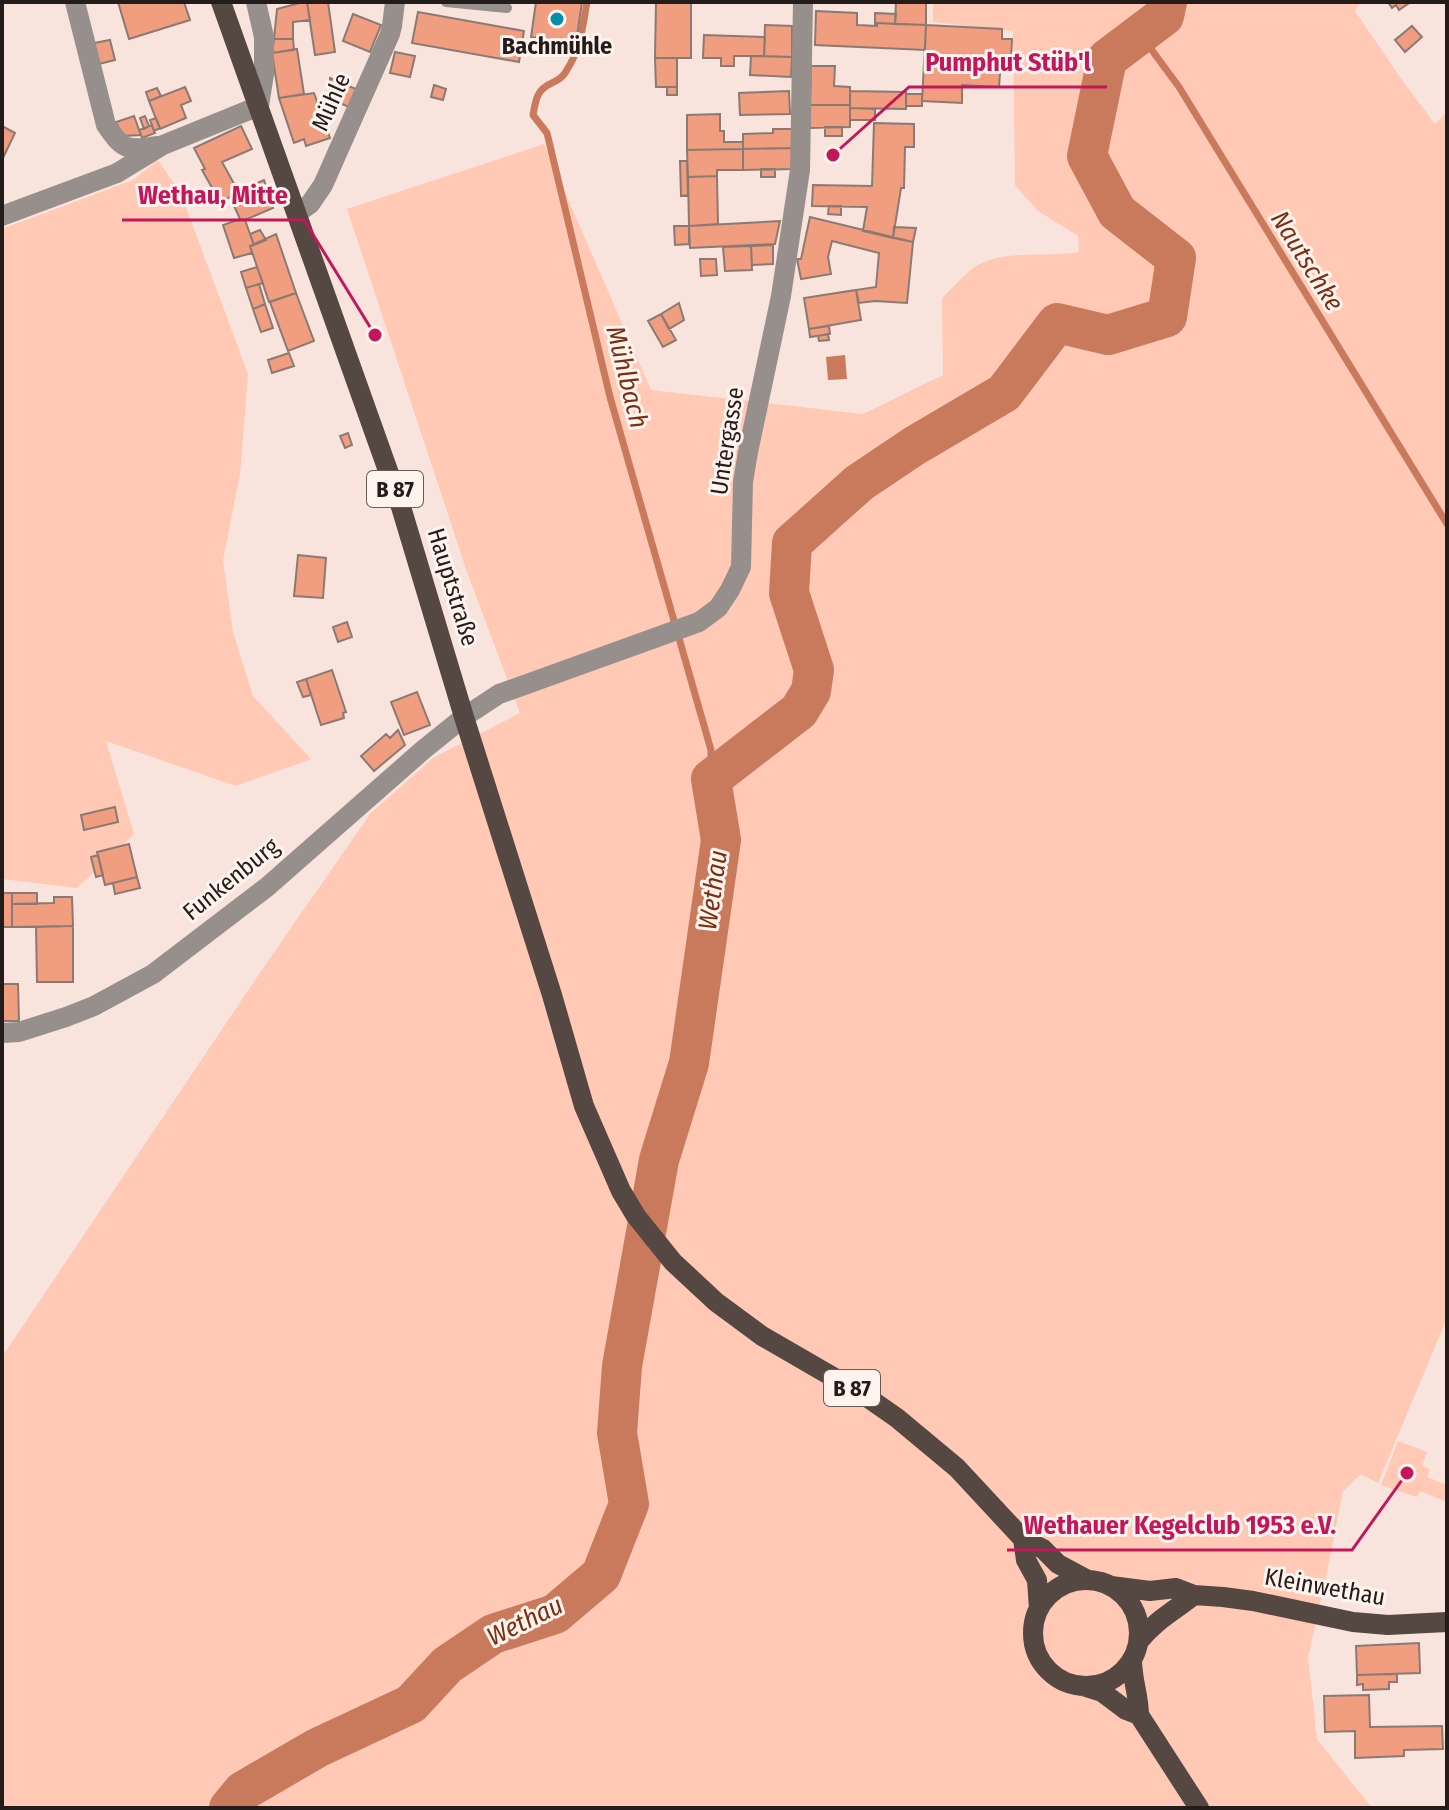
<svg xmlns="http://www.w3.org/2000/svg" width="1449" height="1810" font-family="'Fira Sans Condensed',sans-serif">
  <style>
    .green { fill: #ffc9b6 }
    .water { fill: #c97a5d }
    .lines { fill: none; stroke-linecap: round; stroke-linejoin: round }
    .stream { stroke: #c97a5d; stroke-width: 7 }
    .river { stroke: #c97a5d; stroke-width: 40 }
    .building { fill: #f19e80; stroke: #8b7a73; stroke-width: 2 }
    .service { stroke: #978f8c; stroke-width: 10 }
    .minor { stroke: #978f8c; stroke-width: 20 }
    .primary { stroke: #554742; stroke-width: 20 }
    .poi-dot { fill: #058dac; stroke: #fff3ee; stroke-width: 3 }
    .labels { text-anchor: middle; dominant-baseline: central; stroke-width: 6; stroke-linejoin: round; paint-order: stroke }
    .shield { fill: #fff3ee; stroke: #655c5a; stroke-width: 2 }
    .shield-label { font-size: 22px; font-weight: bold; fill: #231c1a }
    .poi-label { font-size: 24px; font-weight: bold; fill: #231c1a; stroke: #fff3ee }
    .street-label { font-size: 24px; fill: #231c1a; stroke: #fff3ee }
    .water-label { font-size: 26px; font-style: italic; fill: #792f11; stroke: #fff3ee }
    .leader { fill: none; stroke: #c2185b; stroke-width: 3 }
    .callout-dot { fill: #c2185b; stroke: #fff3ee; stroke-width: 3 }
    .callout-label { font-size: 26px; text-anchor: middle; font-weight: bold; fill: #c2185b; stroke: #fff3ee; stroke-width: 6; stroke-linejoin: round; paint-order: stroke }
  </style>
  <rect width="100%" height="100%" fill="#f8e4dc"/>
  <!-- green -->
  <path class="green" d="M933,2H1361L1355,11L1402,80L1435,124L1447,112V1318L1378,1483L1361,1474L1343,1491L1327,1572L1308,1657L1317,1739L1372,1808H2V1357L257,977L370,814L433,758L520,713L468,575L347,209L544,144L651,390L863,414L943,375L942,298C952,289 968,269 980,264C1011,249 1046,258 1079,252L1078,236L1038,211L1015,185L1013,31L933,22Z
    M158,160L181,194L248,374L240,474L223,560L233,632L253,696L311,759L236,786L106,741L134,834L77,888L2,879V229L133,180Z
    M1398,1441L1427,1452L1422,1466L1430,1469L1427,1477L1447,1485V1502L1420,1491L1417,1497L1381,1485Z"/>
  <!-- water -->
  <path class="water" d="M845,355L847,379L828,380L826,357Z"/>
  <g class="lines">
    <!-- stream -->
    <path class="stream" d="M587,2C582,30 581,49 565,73C559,82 553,81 545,87C536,93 535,105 533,115L547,133L610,397L711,750V779
      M1164,16L1151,49L1179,87L1447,524"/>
    <!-- river -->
    <path class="river" d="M229,1808L243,1791L317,1748L411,1704L447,1665L493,1634L555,1614L601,1575L629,1504L617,1433L622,1366L659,1160L689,1063L721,840L711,779L799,711L811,691L814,670L789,593L792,543L859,483L914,446L1004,393L1057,323L1108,335L1167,317L1176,258L1117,212L1087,156L1107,59L1164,16L1167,2"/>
  </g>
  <!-- building -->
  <path class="building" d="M118,2H184L190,20L129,39Z
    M303,2H307L310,20L293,22V39H274L277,9Z
    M307,2H328L335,52L315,55Z
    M536,2H582L576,43L531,37Z
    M656,2H691V58H655Z
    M896,2H926V25L895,24Z
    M1388,2H1408L1409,3L1399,10L1396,5L1392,8Z
    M816,11L857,13V25L877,26V23L926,25L925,50L815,45Z
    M418,12L524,31L519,62L412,43Z
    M875,13L896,14L895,24L877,23V26L875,25Z
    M353,14L381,25L370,52L343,41Z
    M765,25L792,26V57L764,56Z
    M926,25L1002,29V39H1012L1011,61L1001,60L999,87L962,85V103L922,101Z
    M1412,26L1422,37L1405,52L1395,40Z
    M704,35L765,37L764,56H734V66H721V58H703Z
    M274,39H293L294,50L272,53Z
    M110,40L115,60L99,64L94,43Z
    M297,49L304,94L279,98L272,53Z
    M395,52L415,56L410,77L390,73Z
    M751,56L792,57L791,77L750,75Z
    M655,58H677V87H656Z
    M811,66H835L834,86L850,87V105H810Z
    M330,78L356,89L349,107L330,99Z
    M434,85L446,89L443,100L431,97Z
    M185,87L191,101L181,105L186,118L160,129L149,101Z
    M667,87H677V95H667Z
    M157,88L161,96L149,101L146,92Z
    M789,91L790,114L740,115L739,93Z
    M850,91L906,92V109L850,108Z
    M314,93L330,138L306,146L304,139L294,143L279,98Z
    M906,94H922V106H906Z
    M810,105H850V127L810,128Z
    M850,108L875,109V120H850Z
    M720,114V131H724V142H743V149L687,150V115Z
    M134,116L141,135L123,136L116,122Z
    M145,116L149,126L144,129L140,118Z
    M156,118L160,128L154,131L150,120Z
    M874,123L914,124V147H905L904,188H901L893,238L863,231L867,207L812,206L813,185L872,186Z
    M152,125L155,133L142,138L139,130Z
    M2,126L15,133L2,160Z
    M241,126L252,149L222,162L238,191L264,180L273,208L245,220L240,219L230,197L220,202L202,170L205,169L194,148Z
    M825,127H842V136H825Z
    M773,129H792V148L743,149V134L773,133Z
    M794,148V169L743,170V149Z
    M743,149V170H717V176L688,177L687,150Z
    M680,161H687L688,195L681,196Z
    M761,169H775V177H761Z
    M717,176L718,224L689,226L688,177Z
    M829,206H841V215L828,214Z
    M810,217L913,242L907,303L875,301L859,303L856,290L876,287L879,253L832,241L828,257L831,274L801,279L797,259H801Z
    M240,219L245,220L254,245L250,246L252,253L234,258L223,225Z
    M780,221L775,244L690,248L689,226Z
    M674,226H689V244L675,245Z
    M894,227L916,228L913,242L893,238Z
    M260,230L266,240L254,245L250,234Z
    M276,234L296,293L269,302L250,246Z
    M773,245V264L752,265L751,246Z
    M751,246L752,270L725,271L723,247Z
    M700,259H716L717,275L701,276Z
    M257,267L263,283L246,288L241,272Z
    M259,284L265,304L253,309L246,288Z
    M856,290L861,320L809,329L804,298Z
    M296,293L314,341L288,351L270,302Z
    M679,303L684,320L669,329L661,314Z
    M265,304L273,328L261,332L253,309Z
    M661,314L676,340L663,347L648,321Z
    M829,326L830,334L810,337L809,329Z
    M828,334L829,340L819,341L818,336Z
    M289,353L294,366L272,373L268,360Z
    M348,433L352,445L345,448L340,436Z
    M298,555L326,558L323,598L294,596Z
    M347,622L352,637L338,642L333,627Z
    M332,670L346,712L343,713L344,718L321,725L306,679Z
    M306,679L311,695L303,697L297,682Z
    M417,692L430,725L404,735L391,702Z
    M398,730L405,745L374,771L361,756L386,734L390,738Z
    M115,807L118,822L84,830L81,815Z
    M129,844L137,877L105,885L97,852Z
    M98,855L103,875L96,877L91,857Z
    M137,877L140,888L115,894L113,883Z
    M2,893H12V927H2Z
    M12,893H37V904H12Z
    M54,897H72L73,926L12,927V904L54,903Z
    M73,926V982H37L36,927Z
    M2,984H18L19,1021H2Z
    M1419,1643L1420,1673L1357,1675L1356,1646Z
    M1397,1674V1682H1389V1689L1363,1690V1684L1357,1685V1675Z
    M1369,1695L1370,1727L1442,1726L1443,1749L1404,1750V1756L1355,1758V1731L1325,1732L1324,1696Z"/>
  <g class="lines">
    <!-- service -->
    <path class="service" d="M446,2L507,8"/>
    <!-- minor -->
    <path class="minor" d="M75,2L106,125C123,150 127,151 156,146
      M297,213L310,204L323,185L390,34L392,26L395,2
      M2,216L117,173L163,145L259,106L264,74V37L256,2
      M2,1033L19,1032L66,1017L94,1006L153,974L267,887L423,750L464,717L499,694L699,622L718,608L730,590L741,567L743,482L748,452L781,296L800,170L803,2"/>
    <!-- primary -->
    <path class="primary" d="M221,2L401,507L464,717L552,995L584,1106L621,1191L636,1216L673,1262L716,1302L762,1336L864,1395L897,1418L957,1468L1023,1539L1043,1549L1058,1564L1088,1580
      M1023,1539L1026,1560L1037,1580L1039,1609
      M1033 1633a53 53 0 1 1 106 0a53 53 0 1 1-106 0Z
      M1111,1586L1150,1591L1176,1588L1194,1595L1223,1597L1253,1601L1353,1622L1388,1625L1447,1622
      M1139,1641C1157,1619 1173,1612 1194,1595
      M1132,1660C1132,1680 1139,1696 1139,1715L1199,1808
      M1083,1686L1102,1692L1126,1710L1139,1715"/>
  </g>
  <!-- markers -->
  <circle class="poi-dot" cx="557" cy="19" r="8"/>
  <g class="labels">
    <!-- shield labels -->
    <g class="shield">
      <rect x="367" y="471" width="56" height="36" rx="6"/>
      <rect x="824" y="1370" width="56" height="36" rx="6"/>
    </g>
    <g class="shield-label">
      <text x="395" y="489">B 87</text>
      <text x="852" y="1388">B 87</text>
    </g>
    <!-- poi labels -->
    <g class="poi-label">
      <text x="557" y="46">Bachmühle</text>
    </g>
    <!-- street labels -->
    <g class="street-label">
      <text transform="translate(331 102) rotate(-66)">Mühle</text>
      <text transform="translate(727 441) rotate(-81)">Untergasse</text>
      <text transform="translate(453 587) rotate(73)">Hauptstraße</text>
      <text transform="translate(231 879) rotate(-39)">Funkenburg</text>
      <text transform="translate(1325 1587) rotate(10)">Kleinwethau</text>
    </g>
    <!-- water labels -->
    <g class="water-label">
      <text transform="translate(1307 261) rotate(58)">Nautschke</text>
      <text transform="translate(627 377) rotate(76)">Mühlbach</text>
      <text transform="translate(713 890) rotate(-82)">Wethau</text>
      <text transform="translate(525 1621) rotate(-26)">Wethau</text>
    </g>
  </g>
  <!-- callouts -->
  <path class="leader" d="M833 155L909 87H1107M375 335L304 220H122M1407 1473L1352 1550H1007"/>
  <g class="callout-dot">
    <circle cx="833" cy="155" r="8"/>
    <circle cx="375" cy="335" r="8"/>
    <circle cx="1407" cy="1473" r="8"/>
  </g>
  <g class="callout-label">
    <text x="1008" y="71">Pumphut Stüb'l</text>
    <text x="213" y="204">Wethau, Mitte</text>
    <text x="1180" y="1534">Wethauer Kegelclub 1953 e.V.</text>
  </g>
  <!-- border -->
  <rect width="1449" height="1810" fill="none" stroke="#231c1a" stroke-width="8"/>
</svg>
